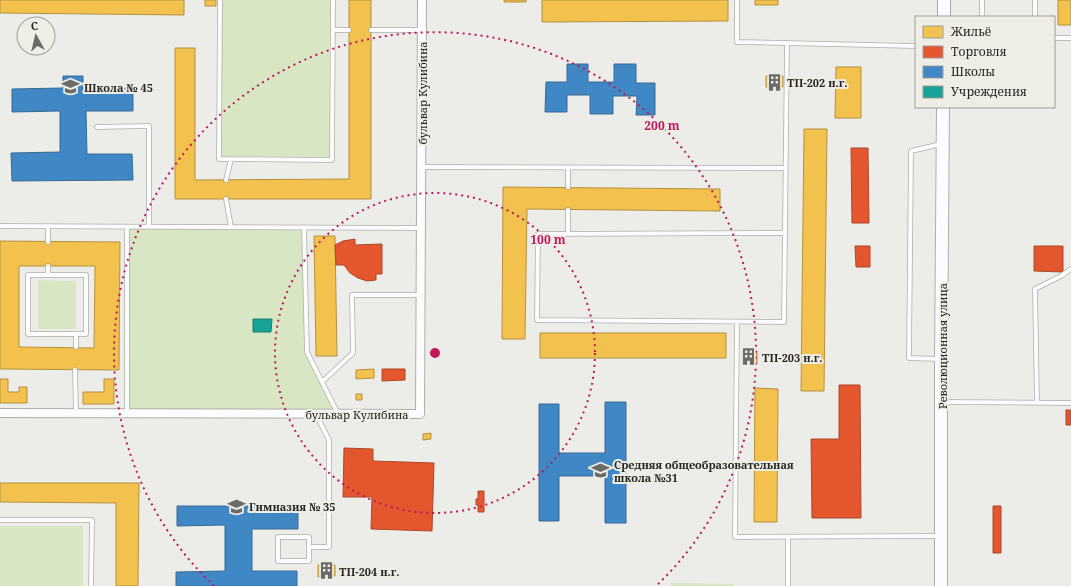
<svg xmlns="http://www.w3.org/2000/svg" width="1071" height="586" font-family="'Noto Serif',serif">
  <style>
    .green { fill: #d8e6c4 }
    .homes { fill: #f2c14e; stroke: #b59241; fill-rule: evenodd }
    .shops { fill: #e4572e; stroke: #ab482b }
    .schools { fill: #3f88c5; stroke: #386b94 }
    .public { fill: #17a398; stroke: #1c7e75 }
    .lines { fill: none; stroke-linecap: round; stroke-linejoin: round }
    .service-casing { stroke: #aeaeab; stroke-width: 5.5 }
    .minor-casing { stroke: #aeaeab; stroke-width: 10 }
    .secondary-casing { stroke: #aeaeab; stroke-width: 14 }
    .service { stroke: #fcfcfc; stroke-width: 4 }
    .minor { stroke: #fcfcfc; stroke-width: 8 }
    .secondary { stroke: #fcfcfc; stroke-width: 12 }
    .ring { fill: none; stroke: #c2185b; stroke-width: 2; stroke-dasharray: 2 4 }
    .labels { text-anchor: middle; dominant-baseline: central; stroke-width: 4; stroke-linejoin: round; paint-order: stroke }
    .poi-label { font-size: 11px; font-weight: bold; fill: #262623; stroke: #eeede6; text-anchor: start }
    .street-label { font-size: 11px; fill: #262623; stroke: #eeede6 }
    .centre { fill: #c2185b; stroke: #eeede6; stroke-width: 2 }
    .ring-label { font-size: 12px; text-anchor: middle; font-weight: bold; fill: #c2185b; stroke: #eeede6; stroke-width: 4; stroke-linejoin: round; paint-order: stroke }
  </style>
  <rect width="100%" height="100%" fill="#ecece8"/>
  <!-- green -->
  <path class="green" d="M222,0H330L329,157L221,156Z
    M129,228L303,229L306,353L337,413L128,412Z
    M38,280L76,281V329H38Z
    M0,526H83V586H0Z
    M671,583L734,584V586H671Z"/>
  <!-- homes -->
  <path class="homes" d="M0,0H184V15L0,13Z
    M205,0H216V6H205Z
    M349,0H371V199H175V48H195V180L349,179Z
    M504,0H526V2H504Z
    M542,0H728V21L542,22Z
    M755,0H778V5H755Z
    M1058,0H1071V25H1058Z
    M836,67H861V118H835Z
    M766,76H783V87H766Z
    M804,129H827L824,391H801Z
    M503,187L720,189V211L527,209L525,339H502Z
    M314,236H335L337,356H316Z
    M0,241L120,242L119,370L0,369ZM19,266H95L94,348L19,347Z
    M540,333H726V358H540Z
    M742,351H757V363H742Z
    M374,369V378L356,379V370Z
    M0,379H8V392H19V387H27V403H0Z
    M104,379H114V404H83V392H104Z
    M755,388L778,389L777,522H754Z
    M356,394H362V400H356Z
    M431,433V439L423,440V434Z
    M0,483H139L138,586H116V503L0,502Z
    M318,565H335V576L318,577Z"/>
  <!-- shops -->
  <path class="shops" d="M851,148H868L869,223H852Z
    M355,239V245L382,244V274H376V280L367,281L358,278L350,273L344,265H336L335,245L343,241Z
    M855,246H870V267H856Z
    M1034,246H1063V272L1034,271Z
    M382,369H405V380L382,381Z
    M839,385H860L861,518H812L811,439H839Z
    M1066,410H1071V425H1066Z
    M344,448L373,449V461L434,463L432,531L371,529L372,497H343Z
    M478,491H484V512H478V505H476V499H478Z
    M993,506H1001V553H993Z"/>
  <!-- schools -->
  <path class="schools" d="M567,64H588V82H614V64H636V83H655V115H636L637,96H613V114H590V95H567V112H545L546,82H567Z
    M63,76H83V89L133,88V111H86L87,154H132L133,180L12,181L11,153L60,152V111L12,112V89L63,88Z
    M605,402H626V523H605V476H559V521H539V404H559V453H605Z
    M177,506H298V529H252V571H297V586H176V572L225,571V525L177,526Z"/>
  <!-- public -->
  <path class="public" d="M253,319H272L271,332H253Z"/>
  <g class="lines">
    <defs>
      <path id="service" d="M220,0L219,159L332,160L333,0
        M737,0V42L916,46
        M982,0V17
        M1035,17V0
        M333,30H349
        M371,30H422
        M1054,38H1071
        M97,127L149,126V227
        M421,167L786,168
        M226,180L231,159
        M568,187V167
        M226,199L231,227
        M568,210V233
        M0,226L421,228
        M127,227V413
        M304,227L307,352L338,414
        M785,233L538,234L537,320L784,322L787,43
        M48,242V226
        M48,266V275
        M28,275H86V334H28Z
        M737,322L735,537L939,536
        M76,347V334
        M939,359L909,358L911,151L941,144
        M75,370L76,413
        M322,382L353,353L352,295H421
        M942,402L1071,403
        M1037,402L1035,289L1061,276L1071,269
        M0,520H92L91,586
        M788,537V586
        M309,547V537H278V561H309V547H329V440L316,414"/>
      <path id="minor" d="M0,413L420,414L422,0"/>
      <path id="secondary" d="M944,17V0
        M941,586V362L943,107"/>
    </defs>
    <!-- service casing -->
    <use href="#service" class="service-casing"/>
    <!-- minor casing -->
    <use href="#minor" class="minor-casing"/>
    <!-- secondary casing -->
    <use href="#secondary" class="secondary-casing"/>
    <!-- service -->
    <use href="#service" class="service"/>
    <!-- minor -->
    <use href="#minor" class="minor"/>
    <!-- secondary -->
    <use href="#secondary" class="secondary"/>
  </g>
  <!-- distance rings -->
  <g class="ring">
    <circle cx="435" cy="353" r="160"/>
    <path d="M214 586A321 321 0 1 1 656 586"/>
  </g>
  <!-- icons -->
  <defs>
    <symbol id="building-bare" viewBox="-9 -9 18 18"><path d="M-4-6H4V6H1V3H-1V6H-4ZM-2.5-4.3h1.7v1.8h-1.7ZM.8-4.3h1.7v1.8H.8ZM-2.5-1h1.7V.8h-1.7ZM.8-1h1.7V.8H.8Z" fill="#6b6b68" stroke="#eeede6" stroke-width="2.5" paint-order="stroke"/></symbol>
    <symbol id="school-bare" viewBox="-9 -9 18 18"><path d="M0-5L7-2L0 1L-7-2ZM-4 1L0 2.5L4 1V4Q0 6-4 4Z" fill="#6b6b68" stroke="#eeede6" stroke-width="2.5" paint-order="stroke"/></symbol>
  </defs>
  <g fill-rule="evenodd">
    <use href="#building-bare" x="762" y="70" width="25" height="25"/>
    <use href="#school-bare" x="58" y="74" width="25" height="25"/>
    <use href="#building-bare" x="736" y="344" width="25" height="25"/>
    <use href="#school-bare" x="588" y="458" width="25" height="25"/>
    <use href="#school-bare" x="224" y="494" width="25" height="25"/>
    <use href="#building-bare" x="314" y="558" width="25" height="25"/>
  </g>
  <g class="labels">
    <!-- poi labels -->
    <g class="poi-label">
      <text x="787" y="82">ТП-202 н.г.</text>
      <text x="84" y="87">Школа № 45</text>
      <text x="762" y="357">ТП-203 н.г.</text>
      <text x="614" y="464">Средняя общеобразовательная<tspan x="614" dy="13">школа №31</tspan></text>
      <text x="249" y="506">Гимназия № 35</text>
      <text x="339" y="571">ТП-204 н.г.</text>
    </g>
    <!-- street labels -->
    <g class="street-label">
      <text transform="translate(422 93) rotate(-90)">бульвар Кулибина</text>
      <text transform="translate(942 346) rotate(-90)">Революционная улица</text>
      <text x="357" y="414">бульвар Кулибина</text>
    </g>
  </g>
  <circle cx="435" cy="353" r="6" class="centre"/>
  <g class="ring-label">
    <text x="662" y="130">200 m</text>
    <text x="548" y="244">100 m</text>
  </g>
  <!-- legend -->
  <rect x="915" y="16" width="140" height="92" fill="#eeede6" stroke="#9e9d98"/>
  <rect x="923" y="26" width="20" height="12" fill="#f2c14e" stroke="#9e9d98"/>
  <text x="951" y="36" font-size="12" fill="#262623">Жильё</text>
  <rect x="923" y="46" width="20" height="12" fill="#e4572e" stroke="#9e9d98"/>
  <text x="951" y="56" font-size="12" fill="#262623">Торговля</text>
  <rect x="923" y="66" width="20" height="12" fill="#3f88c5" stroke="#9e9d98"/>
  <text x="951" y="76" font-size="12" fill="#262623">Школы</text>
  <rect x="923" y="86" width="20" height="12" fill="#17a398" stroke="#9e9d98"/>
  <text x="951" y="96" font-size="12" fill="#262623">Учреждения</text>
  <!-- north arrow -->
  <g transform="translate(36 36) rotate(352)"><circle r="19" fill="#eeede6" stroke="#9e9d98"/>
  <path d="M0-3L7 15L0 10L-7 15Z" fill="#6b6b68"/>
  <text y="-6" font-size="11" font-weight="bold" text-anchor="middle" fill="#262623">С</text>
  </g>
</svg>
